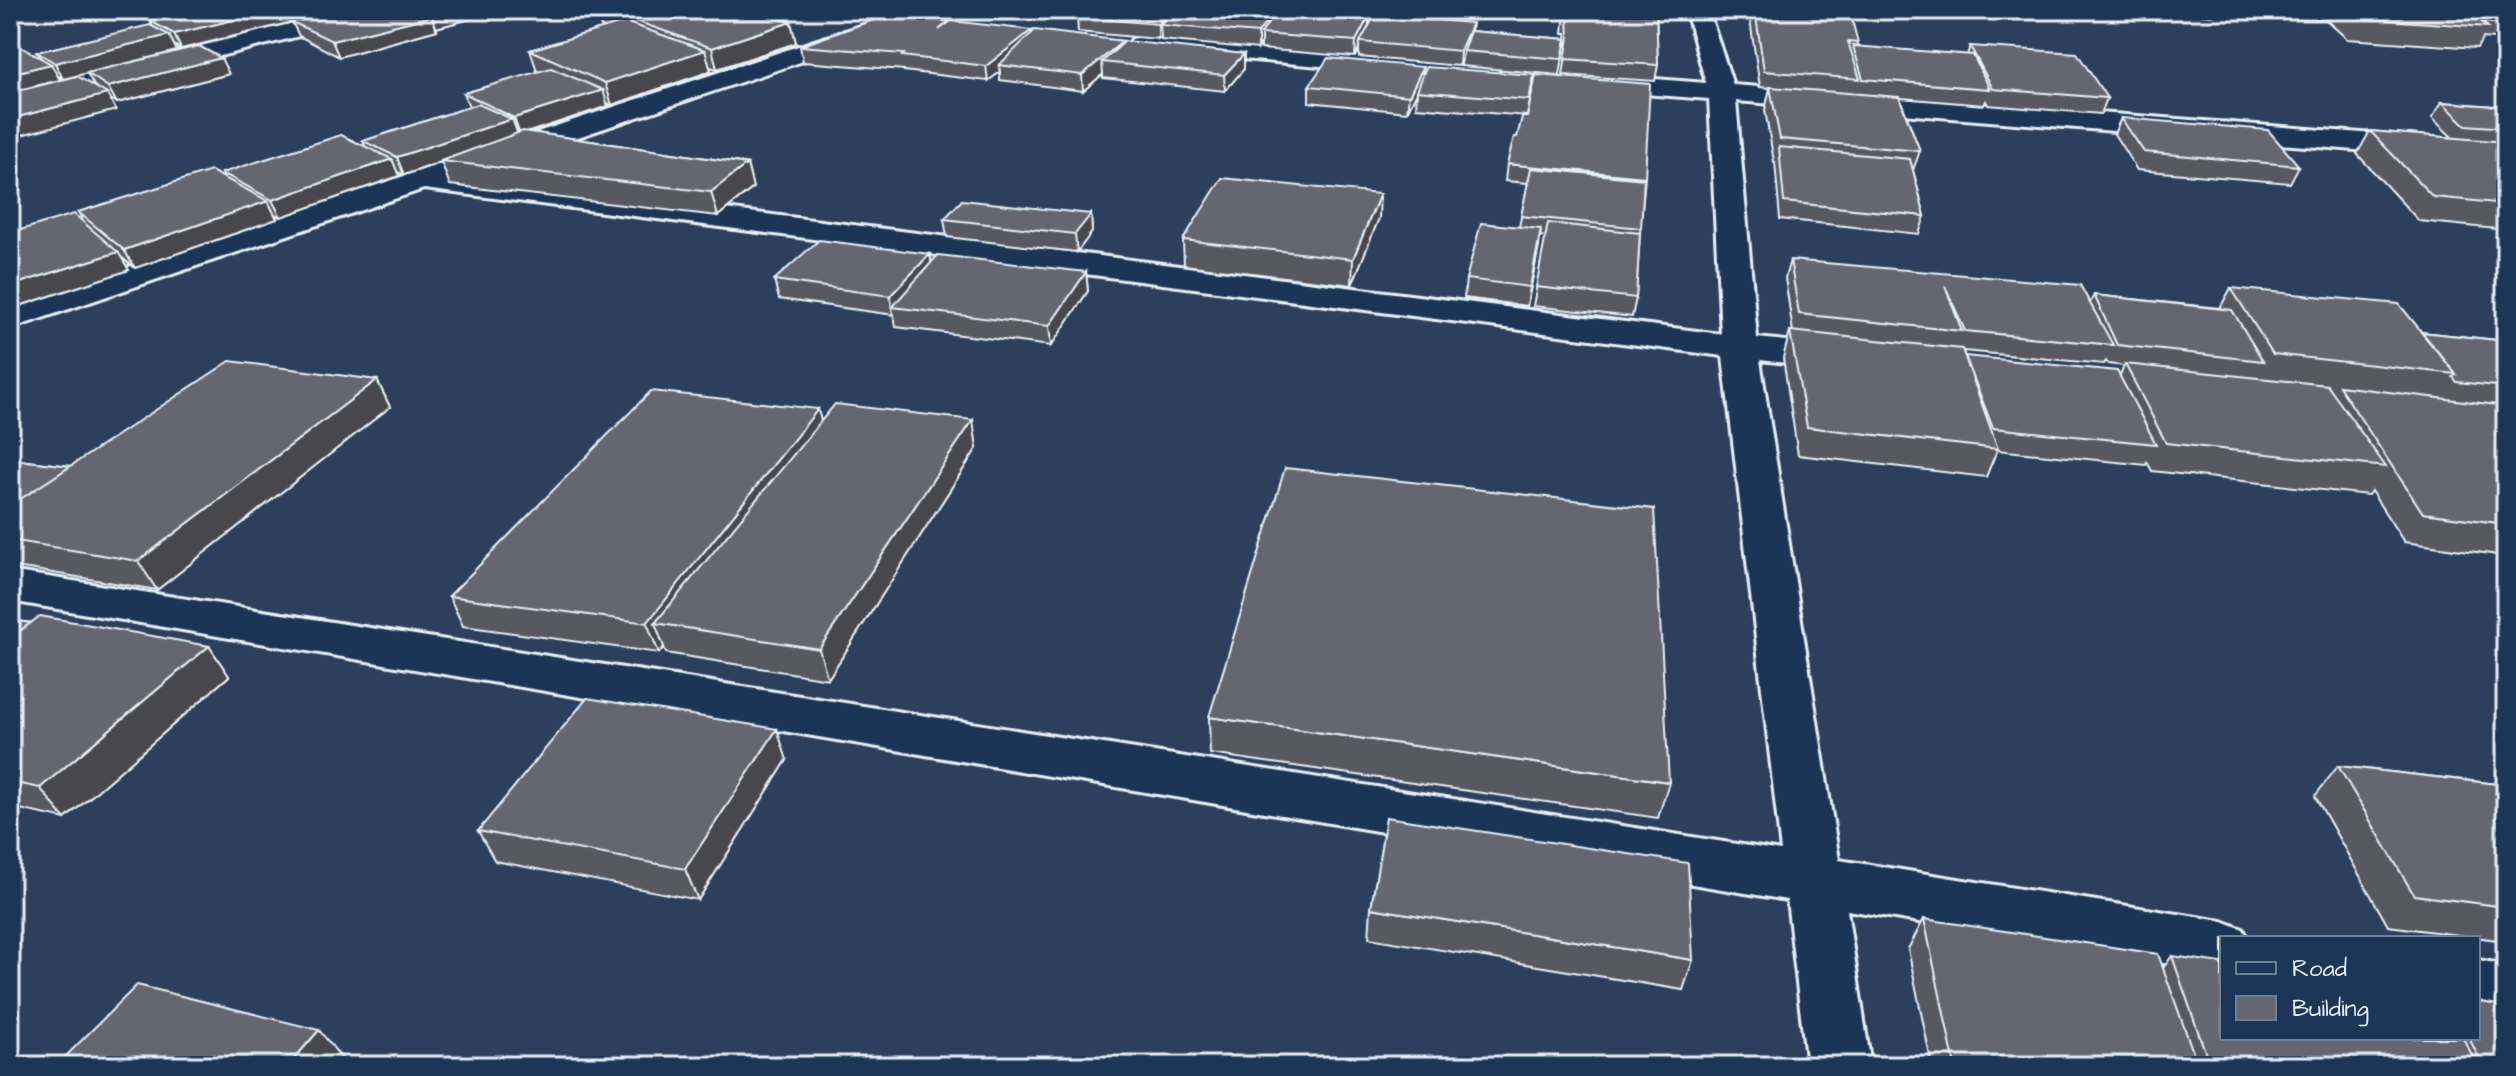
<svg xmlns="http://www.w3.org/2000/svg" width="2516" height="1076" font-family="'Architects Daughter',sans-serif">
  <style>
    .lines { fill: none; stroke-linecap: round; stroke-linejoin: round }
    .street-casing { stroke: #e8f1f8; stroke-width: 6 }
    .street { fill: #1d3557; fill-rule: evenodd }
    .wall { fill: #585860; stroke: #e8f1f8; stroke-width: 2; fill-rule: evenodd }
    .shaded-wall { fill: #47474e; stroke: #e8f1f8; stroke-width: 2 }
    .building { fill: #666670; stroke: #e8f1f8; stroke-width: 2 }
  </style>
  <rect width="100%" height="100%" fill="#2c3f5c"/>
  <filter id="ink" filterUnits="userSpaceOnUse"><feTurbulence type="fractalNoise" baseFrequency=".0125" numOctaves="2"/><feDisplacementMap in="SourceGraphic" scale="16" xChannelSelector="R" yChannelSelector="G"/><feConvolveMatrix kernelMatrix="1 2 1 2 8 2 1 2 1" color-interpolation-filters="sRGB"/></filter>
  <g filter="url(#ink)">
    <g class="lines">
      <defs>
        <path id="street" d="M347,10H387L383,15L10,109V93Z
          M908,10H943L939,15L463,176L1721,334L1709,99L1591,90L1582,87L1578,82L1582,77L1591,74L1706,83L1688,18L1680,10H1708L1733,85L2506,144V162L1736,101L1757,338L1843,347L1856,350L1861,358L1856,366L1843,369L1760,360L1839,860L2222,921L2243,929L2248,938H2222V973L1847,910L1871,1066H1807L1787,900L10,601V571L1781,851L1723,356L424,189L10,329V306Z
          M1141,37L1487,65L1496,68L1500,73L1496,78L1487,81L1132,49L1129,44L1132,39Z
          M2478,960L2506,965V1019L2478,1014Z"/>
      </defs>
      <!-- street casing -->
      <use href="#street" class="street-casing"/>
      <!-- street -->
      <use href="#street" class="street"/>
    </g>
    <!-- wall -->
    <path class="wall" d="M193,10H286L292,22L181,49L174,45L177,51L63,79L57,75L60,80L41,58L37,52L153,27L150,21Z
      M339,10H504L436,28L437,30L339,57L299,36L292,22Z
      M596,10H754L791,22L796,43L717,69L710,67L711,71L612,105L607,103L608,106L529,132L747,164L753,188L718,216L450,185L441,162L404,175L398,172L399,176L281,217L275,214L277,219L135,268L121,257L129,270L10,309V233L84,223L78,212L224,178L222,173L365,146L363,141L469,107L464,93L539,72L537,71L530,50L605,28L601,27Z
      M843,10H903L888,15L949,21V23L1032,33L1123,41V42L1244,54V69L1225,91L1103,78V74L1083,91L1000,80V72L988,81L904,71V70L803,62L800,46L873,20Z
      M1276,10V12L1369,16V25L1471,31L1566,39L1560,75L1461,66L1462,58L1459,66L1359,57V48L1355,57L1261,49V44L1258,49L1161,40V37L1158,39L1078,32L1077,17Z
      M1565,10H1656L1658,65L1655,81L1563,75L1567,49L1566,33H1563Z
      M1753,10H1823L1858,43L1857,47L1967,55L1970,46L2107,98L2101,114L1988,105L1986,101L1984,105L1900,98L1920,151L1913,170L1925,216L1919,234L1780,219L1775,162H1774L1765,110L1770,88L1760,87L1750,20Z
      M2144,10H2506V40L2483,38L2477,48L2347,39L2323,17L2322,19L2218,13L2216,11L2215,15Z
      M1423,67L1422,77L1532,91L1527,116L1416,107L1417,93L1407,112L1309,102V86Z
      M87,73L229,74L117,103L109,98L116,110L94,86Z
      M2442,102L2506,107V230L2419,221L2357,154L2370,131L2453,138L2432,118Z
      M2121,118L2299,166L2290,183L2137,170L2114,134Z
      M1507,164L1645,177L1640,233L1636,298L1632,317L1533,306L1546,237L1540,236L1527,306L1464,298L1466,279L1519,227L1528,183L1505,181Z
      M1091,214L1092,232L1077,252L947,237L944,219Z
      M1379,218L1352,285L1184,265L1183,240Z
      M930,254L932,263L1086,272L1088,291L1051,346L896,327L894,315L779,299L774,280Z
      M1790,260L2090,303L2094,295L2220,308L2231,288L2421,332L2506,341V409L2499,408L2506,416V556L2404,542L2371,491L2368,495L2152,471L2147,462L2146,465L1997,450L1986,477L1798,455L1783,358L1790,331L1793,332L1785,278ZM1963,351L2104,364L2106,361L2108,364L2124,366L2120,376L1965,357Z
      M377,380L390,407L157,590L10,566V459L71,466Z
      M821,421L977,448L828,679L666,653L664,647L659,653L463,626L449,596Z
      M10,620L209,646L229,676L65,819L10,807Z
      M1209,717L1669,782L1658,818L1210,754Z
      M787,760L698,900L495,861L478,831Z
      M2338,766L2506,785V941L2388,926L2315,796Z
      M1371,908L1693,960L1683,990L1369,938Z
      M1924,919L2163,968L2172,956L2222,1038H2478L2506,1066H1932L1908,949Z"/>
    <!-- shaded-wall -->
    <path class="shaded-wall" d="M276,10H286L292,22L181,49L174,34Z
      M444,10H504L436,28L431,13Z
      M872,10H903L874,20Z
      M1171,10H1184L1160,25L1161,37L1158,39V24Z
      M1276,10L1275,25L1261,34V44L1258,49V33Z
      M432,16L437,30L339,57L332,41Z
      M1369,16V31L1360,42L1359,48L1355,57L1356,41Z
      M791,22L796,43L717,69L712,48Z
      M1472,23L1470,38L1463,51L1462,58L1459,66L1460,51Z
      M1032,30L1033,45L999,65L1000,72L988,81L986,66Z
      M169,35L177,51L63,79L55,63Z
      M1123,41L1124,56L1102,62L1103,74L1083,91L1082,75Z
      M705,50L711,71L612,105L605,83Z
      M1244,54V69L1225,91L1224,75Z
      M221,58L229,74L117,103L108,87Z
      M51,64L60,80L10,92V74Z
      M1423,67L1422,82L1407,112L1409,96Z
      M603,90L608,106L520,135L514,118Z
      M107,94L116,110L10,138V119Z
      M512,119L518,135L441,161V162L404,175L397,157Z
      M392,159L399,176L281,217L272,200Z
      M747,164L753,188L718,216L711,192Z
      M1380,194L1379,218L1352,285L1353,259Z
      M268,201L277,219L135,268L124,250Z
      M1091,214L1092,232L1077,252L1075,234Z
      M1541,229L1539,247L1527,306L1530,287Z
      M118,252L129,270L10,309V286Z
      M930,254L933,273L892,307L893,315L890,296Z
      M1086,272L1088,291L1051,346L1049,326Z
      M377,380L390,407L157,590L138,561Z
      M818,409L825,437L655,623L664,647L659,653L647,623Z
      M973,420L977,448L828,679L819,649Z
      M209,646L229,676L65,819L40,788Z
      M777,729L787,760L698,900L685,869Z
      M319,1030L343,1060L337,1066H288Z"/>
    <!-- building -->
    <path class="building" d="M193,10H276L174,34L150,21Z
      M339,10H421L432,16L332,41L292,22Z
      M423,10H444L431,13Z
      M605,10H754L791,22L712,48Z
      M1085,10H1171L1158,24L1077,17Z
      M1174,10H1275L1258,33L1160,25Z
      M1277,10H1296L1369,16L1356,41L1261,34Z
      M1566,10H1656L1658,65L1565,59L1569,38L1568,18H1565Z
      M1755,10H1823L1850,12L1858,43L1848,42L1860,79L1764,71Z
      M2348,10H2465L2488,27L2357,18Z
      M2465,10H2506V24L2482,22Z
      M887,15L949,21L939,30L951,21L1032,30L986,66L902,56L904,54L800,46Z
      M1375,15L1472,23L1460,51L1360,42Z
      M625,22L705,50L605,83L530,50Z
      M150,25L169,35L55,63L37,52Z
      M1035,30L1123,41L1082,75L999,65Z
      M1470,31L1566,39L1562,59L1463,51Z
      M1125,41L1244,54L1224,75L1102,62Z
      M12,42L51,64L10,74V43Z
      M199,46L221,58L108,87L87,73Z
      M1853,46L1973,55L1990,89L1863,79Z
      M1970,46L2077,53L2107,98L1993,89Z
      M1328,58L1423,67L1409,96L1309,86Z
      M1426,67L1534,75L1529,100L1417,91Z
      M551,68L603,90L514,118L464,93Z
      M1536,75L1650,84L1645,177L1507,164L1514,137H1517L1522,117H1527Z
      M77,76L107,94L10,119V93Z
      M1770,87L1899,97L1920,151L1780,139Z
      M2442,102L2506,107V128L2466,125Z
      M478,104L512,119L397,157L363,141Z
      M2121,118L2268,130L2299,166L2144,152Z
      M523,131L747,164L711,192L441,161Z
      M2370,131L2506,142V204L2433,197Z
      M341,135L392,159L272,200L222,173Z
      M1779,147L1910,159L1925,216L1784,202Z
      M1531,168L1644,179L1641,228L1521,216Z
      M211,171L268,201L124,250L78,212Z
      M1222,178L1380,194L1353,259L1183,240Z
      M962,200L1091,214L1075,234L944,219Z
      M74,214L118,252L10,286V233Z
      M1481,223L1541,229L1530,287L1466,279Z
      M1548,223L1640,233L1636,298L1536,287Z
      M819,240L930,254L890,296L774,280Z
      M938,255L1086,272L1049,326L892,307Z
      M1790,260L2080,285L2113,345L1965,331L1945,286L1962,331L1799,314Z
      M2231,288L2399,304L2456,374L2273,354Z
      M2094,295L2232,310L2263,361L2117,345Z
      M1790,331L1962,349L1998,449L1807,427Z
      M2421,332L2506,341V387L2457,382L2453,377L2456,374Z
      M1965,356L2117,371L2156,444L1993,428Z
      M230,361L377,380L138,561L10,540V506Z
      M2125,364L2327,385L2386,467L2166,443Z
      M2339,386L2497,405L2506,416V524L2423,513Z
      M651,391L818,409L647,623L449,596Z
      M835,404L973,420L819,649L655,623Z
      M10,459L71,466L10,506Z
      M1285,468L1654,509L1669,782L1209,717Z
      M40,616L209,646L40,788L10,782V638Z
      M10,620L31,623L10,638Z
      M587,698L777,729L685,869L478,831Z
      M2338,766L2506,785V907L2414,895Z
      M1386,817L1688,863L1693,960L1371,908Z
      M1924,919L2158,954L2198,1066H1955Z
      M2172,956L2222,963V1038H2463L2478,1066H2210Z
      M137,985L319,1030L288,1066H56Z
      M2478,1001L2506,1007V1066H2483L2469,1038H2478Z"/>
  </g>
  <!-- margin -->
  <rect width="2516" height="1076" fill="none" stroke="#1d3557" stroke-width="40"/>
  <rect x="20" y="20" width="2476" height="1036" fill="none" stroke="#e8f1f8" stroke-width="3" filter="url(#ink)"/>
  <!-- legend -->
  <rect x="2220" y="936" width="260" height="104" fill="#1d3557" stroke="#6e8097" stroke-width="2"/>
  <rect x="2236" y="962" width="40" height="12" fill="#1d3557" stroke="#6e8097" stroke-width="2"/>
  <text x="2292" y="976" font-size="24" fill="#e8f1f8">Road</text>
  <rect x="2236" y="996" width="40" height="24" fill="#666670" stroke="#6e8097" stroke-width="2"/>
  <text x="2292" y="1016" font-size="24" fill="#e8f1f8">Building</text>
</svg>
